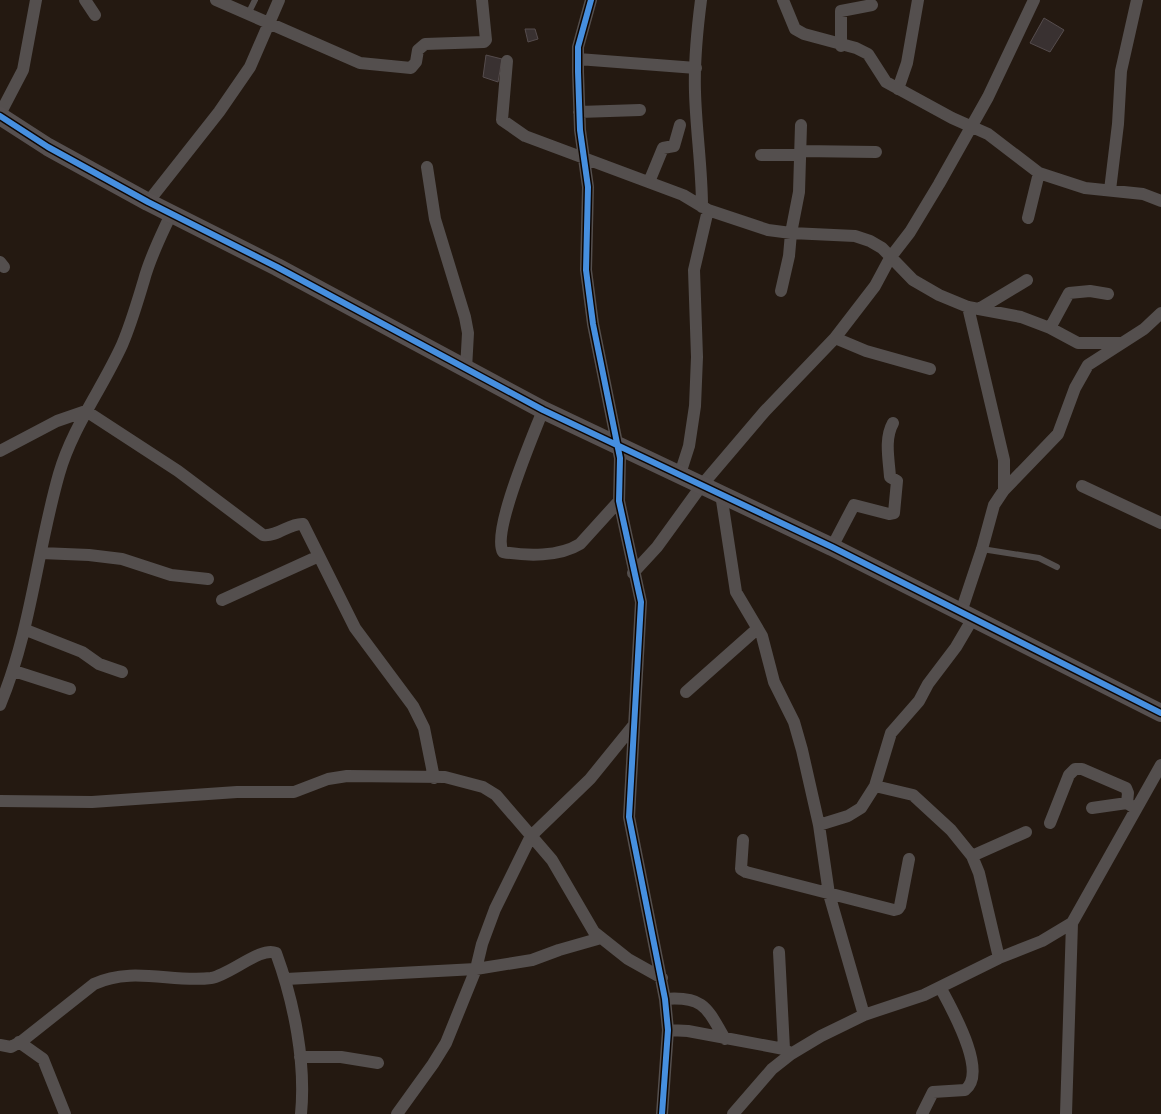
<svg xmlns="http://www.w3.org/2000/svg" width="1161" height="1114" font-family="'Fira Sans',sans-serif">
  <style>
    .building { fill: #393131; stroke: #554c4d }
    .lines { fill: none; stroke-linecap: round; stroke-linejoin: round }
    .lane { stroke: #544f4e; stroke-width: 6 }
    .street { stroke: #544f4e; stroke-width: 12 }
    .secondary { stroke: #565050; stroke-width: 18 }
    .cycleway-casing { stroke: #0e0602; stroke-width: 9 }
    .cycleway { stroke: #468fdf; stroke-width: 6 }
  </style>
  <rect width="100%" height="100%" fill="#241911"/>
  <!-- building -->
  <path class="building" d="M1044,18L1064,30L1050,52L1030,43Z
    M525,29H535L538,39L528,42Z
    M486,55L502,59L498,82L483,77Z"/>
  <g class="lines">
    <!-- lane -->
    <path class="lane" d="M248,14L255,0
      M982,549L1039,558L1057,567"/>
    <!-- street -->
    <path class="street" d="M85,0L95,15
      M216,0L360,63L411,68L416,62L418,50L425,44L484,42L486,40L482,0
      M591,0L578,47V72L580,130L588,187L586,270L593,324L620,458L619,501L641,602L629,817L665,999L668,1030L662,1114
      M701,0C697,31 694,61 695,92C696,130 702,168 702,207
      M783,0L795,29L804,34L856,48L868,54L886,82L952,118L988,134L1039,173L1085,188L1143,194L1161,201
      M841,46V11L872,5
      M578,59L696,68
      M507,61L502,120L525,136L683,195L708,210L768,230L791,233L855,236L870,241L882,248L913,280L939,295L968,307L1021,317L1050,328L1078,343H1120
      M898,89L907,63L918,0
      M579,112L640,110
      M0,114L23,70L36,0
      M800,151L876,152
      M761,155H800
      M427,167L435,219L465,317L468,333L466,369
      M649,182L663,148L674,146L680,125
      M1110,190L1118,124L1121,71L1137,0
      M148,202L219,112L250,67L279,0
      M1028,218L1039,173
      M0,262L4,267
      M781,291L789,256L791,233L799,192L801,125
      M968,307L1004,460V490
      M979,309L1027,280
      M1050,328L1069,293L1090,291L1108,294
      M835,338L866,351L930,369
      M543,410C534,434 491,532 503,552C527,556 559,557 580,544L619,501
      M0,451L57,421L86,411L178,471L263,535C278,537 289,523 303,524L355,628L413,706L424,728L434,778
      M680,474L689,446L695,406L697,357L694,270L708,210
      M1082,486L1161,523
      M721,494L736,592L762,636L774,682L794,722L802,750L819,825L829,894L864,1015
      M832,547L854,505L889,514L894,513L897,481L890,477C889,460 884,439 893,423
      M41,553L89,555L122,559L171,575L208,579
      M633,573L657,547L702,485L765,411L835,338L875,286L890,258L910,232L939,184L988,97L1034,0
      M222,600L319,556
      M961,612L982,549L994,505L1004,490L1058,434L1075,388L1088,365L1144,329L1161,313
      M26,630L82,652L99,664L122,672
      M14,671L70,689
      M686,692L757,629
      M0,705C31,631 37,551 59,474C72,428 102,389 122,345C131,324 137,303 144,280C150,257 161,236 171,214
      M875,786L913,795L951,830L972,856L979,873L999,958
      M0,801L92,802L237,792H294L328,779L347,776L445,777L483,787L496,795L552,860L594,932L628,959L662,978
      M1092,808L1127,803L1133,807
      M1050,823L1069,775L1075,769H1082L1126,788L1128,793L1127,803
      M819,825L848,816L861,808L875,786L891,733L919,701L928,684L956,647L973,618
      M743,840L741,869L746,872L894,910L898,909L900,906L909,859
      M972,856L1026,832
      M779,952L784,1049
      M286,979L476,969L532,960L559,950L601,938
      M665,999C704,996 707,1008 725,1039
      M668,1030L688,1031L784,1049L791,1054
      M19,1042L43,1059L65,1114
      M0,1045L11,1047L22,1041L94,984C132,966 173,983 211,978C230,975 261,946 276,953C294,1002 306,1062 301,1114
      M300,1057H341L378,1063
      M397,1114L433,1064L446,1043L476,969L482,944L495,909L531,836L590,779L633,726
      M733,1114L772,1069L791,1054L821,1036L864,1015L924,995L999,958L1042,941L1072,923L1161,765
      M922,1114L933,1092L965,1090C989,1072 950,1006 940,987
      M1066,1114L1072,923"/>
    <!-- secondary -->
    <path class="secondary" d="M0,116L48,147L148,202L277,267L543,410L832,547L1161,713"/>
    <defs>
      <path id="cycleway" d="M591,0L578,47V72L580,130L588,187L586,270L593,324L620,458L619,501L641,602L629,817L665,999L668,1030L662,1114
        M0,116L48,147L148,202L277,267L543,410L832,547L1161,713"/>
    </defs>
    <!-- cycleway casing -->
    <use href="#cycleway" class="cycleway-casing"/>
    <!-- cycleway -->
    <use href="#cycleway" class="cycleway"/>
  </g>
</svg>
